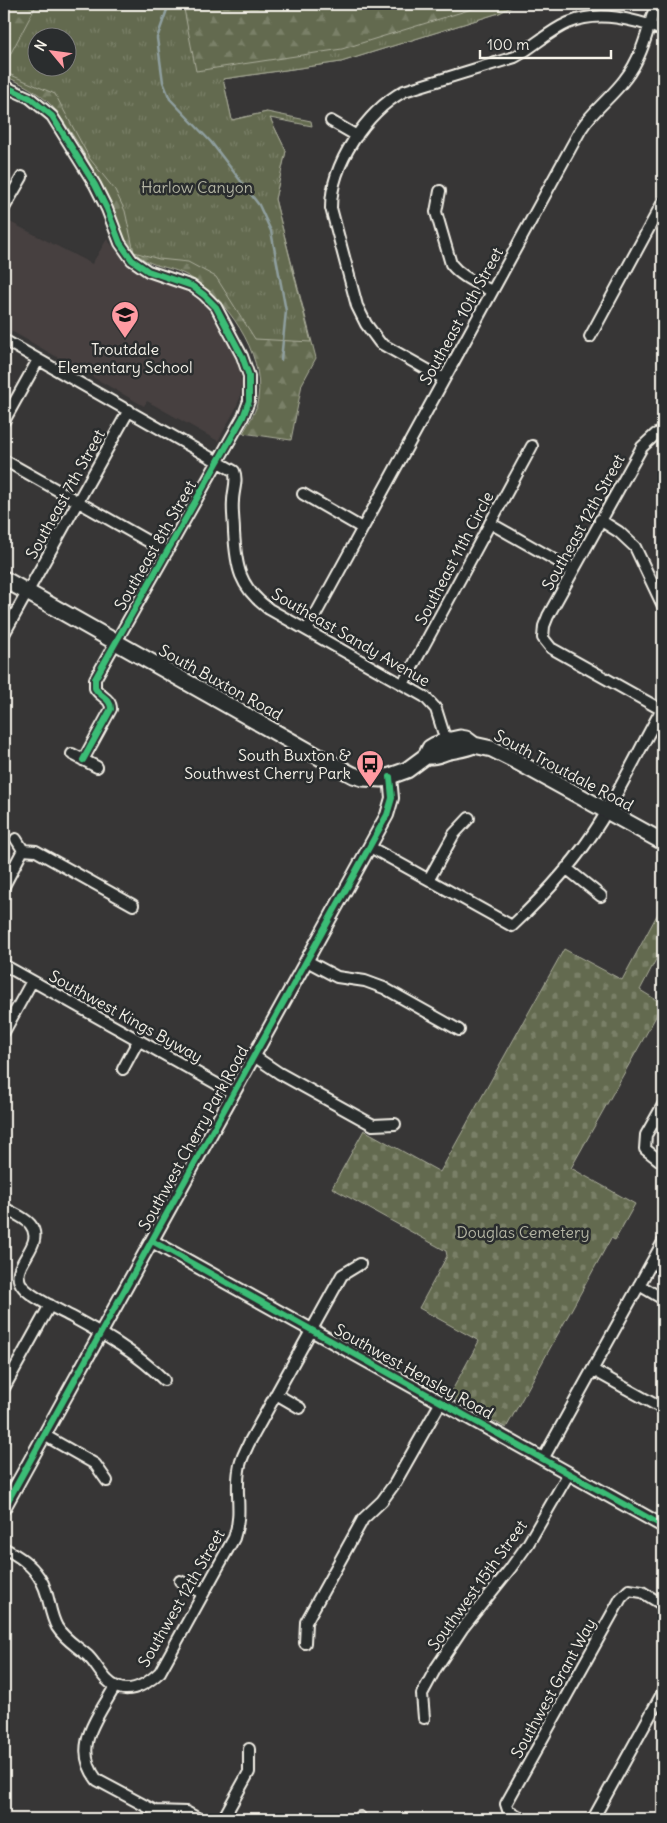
<svg xmlns="http://www.w3.org/2000/svg" width="667" height="1823" font-family="Delius,sans-serif">
  <style>
    .built { fill: #474040 }
    .forest { fill: url(#forest-firs); stroke: #acae9c; fill-rule: evenodd }
    .cemetery { fill: url(#cemetery-stones); stroke: #acae9c }
    .park { fill: url(#park-tufts); stroke: #acae9c; fill-rule: evenodd }
    .lines { fill: none; stroke-linecap: round; stroke-linejoin: round }
    .stream { stroke: #8f9f9f; stroke-width: 2.5 }
    .minor-casing { stroke: #f4f1e8; stroke-width: 14 }
    .tertiary-casing { stroke: #f4f1e8; stroke-width: 16 }
    .secondary-casing { stroke: #f4f1e8; stroke-width: 19 }
    .minor { stroke: #2a2d2e; stroke-width: 10 }
    .tertiary { stroke: #2a2d2e; stroke-width: 12 }
    .secondary { stroke: #2a2d2e; stroke-width: 15 }
    .cycleway-casing { stroke: #2a2d2e; stroke-width: 9 }
    .cycleway { stroke: #3abd76; stroke-width: 6 }
    .labels { text-anchor: middle; dominant-baseline: central; stroke-width: 5; stroke-linejoin: round; paint-order: stroke }
    .park-label { font-size: 16px; fill: #b3b4a3; stroke: #2a2d2e }
    .street-label { font-size: 16px; fill: #f4f1e8; stroke: #2a2d2e }
    .poi-label { font-size: 16px; fill: #f4f1e8; stroke: #2a2d2e }
  </style>
  <defs>
    <pattern id="forest-firs" width="22" height="20" patternUnits="userSpaceOnUse" patternTransform="scale(1.25)"><rect width="22" height="20" fill="#636a4f"/><path d="M5 1l3.5 6h-7zM16 11l3.5 6h-7z" fill="#7a8068"/></pattern>
    <pattern id="cemetery-stones" width="16" height="16" patternUnits="userSpaceOnUse" patternTransform="scale(1.25)"><rect width="16" height="16" fill="#636a4f"/><path d="M2 7V4a2 2 0 0 1 4 0v3zM10 15v-3a2 2 0 0 1 4 0v3z" fill="#7a8068"/></pattern>
    <pattern id="park-tufts" width="24" height="20" patternUnits="userSpaceOnUse" patternTransform="scale(1.25)"><rect width="24" height="20" fill="#636a4f"/><path d="M3 7l-1-3M5 7V3M7 7l1-3M15 17l-1-3M17 17v-4M19 17l1-3" fill="none" stroke="#7a8068"/></pattern>
  </defs>
  <rect width="100%" height="100%" fill="#373636"/>
  <filter id="ink" filterUnits="userSpaceOnUse"><feTurbulence type="fractalNoise" baseFrequency=".02" numOctaves="2"/><feDisplacementMap in="SourceGraphic" scale="10" xChannelSelector="R" yChannelSelector="G"/><feConvolveMatrix kernelMatrix="1 2 1 2 8 2 1 2 1" color-interpolation-filters="sRGB"/></filter>
  <g filter="url(#ink)">
    <!-- built -->
    <path class="built" d="M10,222L92,264L107,239L123,259L137,271L151,278L180,287L204,304L219,327L238,364L242,384L240,398L235,410L218,441L147,401L144,406L4,327V232Z"/>
    <!-- forest -->
    <path class="forest" d="M4,4H517L499,13L341,62L223,79L232,120L267,112L286,151L275,199L316,358L302,384L291,440L243,433C249,422 257,411 258,398C265,354 226,297 188,276C167,264 148,269 131,248C121,235 118,218 111,203C101,181 88,161 76,140C68,129 61,116 52,106C40,93 20,82 4,76ZM38,38H68V68H38Z"/>
    <!-- cemetery -->
    <path class="cemetery" d="M663,904V946L640,990L663,1004L571,1168L635,1204L615,1240L611,1238L506,1428L449,1396L479,1341L419,1308L447,1256L446,1251L332,1188L364,1130L440,1172L564,949L622,980Z"/>
    <!-- park -->
    <path class="park" d="M37,4H183L196,71L342,49L488,4H517L499,13L341,62L223,79L232,120L267,112L311,121L312,126L270,118L286,151L275,199L311,342L255,339L216,277L188,262L159,259L134,252L125,211L115,190L90,159L55,94L4,72V66ZM38,38H68V68H38Z"/>
    <g class="lines">
      <!-- stream -->
      <path class="stream" d="M169,4L157,38L163,82L170,99L211,142L259,205L271,231L286,311L281,360"/>
      <defs>
        <path id="minor" d="M4,86L30,98L52,116L95,185L107,209L120,243L132,260L148,271L192,286L204,295L216,307L242,356L249,376V401L243,417L95,679V688C100,697 111,698 111,709L83,760
          M331,121L357,136
          M440,191L436,212L451,264C461,277 477,283 491,291
          M4,208L22,177
          M590,337L663,202
          M4,340L234,471C238,480 233,491 233,501C232,511 234,522 234,532C236,567 239,587 269,609L425,697L436,709L446,741
          M444,379L380,343L366,324L357,306L331,208C331,164 366,112 404,91L515,57C533,47 549,31 568,23C599,10 633,19 663,30
          M4,421L38,360
          M4,460L167,552
          M303,494L362,528
          M600,520L619,532L635,547L663,606
          M490,523L573,570
          M307,630L581,129C593,110 612,97 625,79C642,58 648,29 656,4
          M4,634L129,410
          M543,638L544,626L548,616L642,447L656,434L663,432
          M543,638L551,648L662,710
          M403,684L532,446
          M72,754L97,767
          M16,839L23,850
          M370,847L512,926C545,895 577,860 601,821C623,784 642,745 663,707
          M23,850L36,851L133,905
          M566,868L601,896
          M429,879L454,834L469,818
          M4,886L23,850
          M307,961L337,977L365,981L384,988L459,1030
          M4,965L233,1093
          M4,1032L32,981
          M254,1056L279,1073L373,1125L395,1124
          M123,1069L138,1041
          M663,1105L646,1135L645,1149L663,1163
          M4,1208C12,1213 24,1217 30,1224C48,1246 5,1266 23,1287C32,1298 59,1310 72,1317C105,1335 137,1353 164,1380
          M639,1285L663,1299
          M593,1370L663,1409
          M4,1388L50,1305
          M276,1394L300,1408
          M44,1435L95,1464L107,1481
          M543,1459L663,1242
          M4,1548C18,1556 30,1563 39,1577C50,1592 48,1611 57,1627C65,1640 77,1646 88,1656C95,1663 100,1673 107,1680C124,1698 145,1686 160,1672L234,1538C243,1511 235,1495 239,1470C240,1460 245,1452 249,1443L342,1275L360,1264
          M180,1581L203,1593
          M305,1643L306,1622L363,1519L382,1501L395,1483L441,1402
          M115,1686C98,1718 71,1746 97,1780L155,1811L186,1812L199,1819
          M424,1718L422,1694L436,1668L462,1629L510,1569L528,1544L569,1473
          M223,1819L249,1772V1749
          M360,1819V1817
          M523,1819L508,1810L506,1804L621,1598L629,1590L642,1592L663,1605
          M593,1819L663,1692"/>
        <path id="tertiary" d="M152,1241L663,1526
          M4,1508L387,815L392,798L390,777"/>
        <path id="secondary" d="M4,579L321,758L353,775L363,778L382,779L407,770L426,756L430,748L435,745L446,741L460,738L466,739L474,745L492,749L514,760L663,842
          M426,756C436,757 441,753 450,751C459,749 465,749 474,745"/>
      </defs>
      <!-- minor casing -->
      <use href="#minor" class="minor-casing"/>
      <!-- tertiary casing -->
      <use href="#tertiary" class="tertiary-casing"/>
      <!-- secondary casing -->
      <use href="#secondary" class="secondary-casing"/>
      <!-- minor -->
      <use href="#minor" class="minor"/>
      <!-- tertiary -->
      <use href="#tertiary" class="tertiary"/>
      <!-- secondary -->
      <use href="#secondary" class="secondary"/>
      <defs>
        <path id="cycleway" d="M4,86L30,98L52,116L95,185L107,209L120,243L132,260L148,271L192,286L204,295L216,307L242,356L249,376V401L243,417L95,679V688C100,697 111,698 111,709L83,760
          M152,1241L663,1526
          M4,1508L387,815L392,798L390,777"/>
      </defs>
      <!-- cycleway casing -->
      <use href="#cycleway" class="cycleway-casing"/>
      <!-- cycleway -->
      <use href="#cycleway" class="cycleway"/>
    </g>
  </g>
  <!-- icons -->
  <defs>
    <symbol id="school-pin" viewBox="-11 -11 22 30"><path d="M0 17L-7.5 6A9.5 9.5 0 1 1 7.5 6Z" fill="#ff9aa2" stroke="#2a2d2e"/><path d="M0-5L7-2L0 1L-7-2ZM-4 1L0 2.5L4 1V4Q0 6-4 4Z" fill="#111"/></symbol>
    <symbol id="bus-pin" viewBox="-11 -11 22 30"><path d="M0 17L-7.5 6A9.5 9.5 0 1 1 7.5 6Z" fill="#ff9aa2" stroke="#2a2d2e"/><path d="M-5-6H5V4H4V6H2V4H-2V6H-4V4H-5ZM-3.5-4V0h7V-4ZM-3.5 1.2v1.5H-2V1.2ZM2 1.2v1.5H3.5V1.2Z" fill="#111"/></symbol>
  </defs>
  <g fill-rule="evenodd">
    <use href="#school-pin" x="109" y="299" width="32" height="43"/>
    <use href="#bus-pin" x="354" y="748" width="32" height="43"/>
  </g>
  <g class="labels">
    <!-- park labels -->
    <g class="park-label">
      <text x="197" y="187">Harlow Canyon</text>
      <text x="523" y="1232">Douglas Cemetery</text>
    </g>
    <!-- street labels -->
    <g class="street-label">
      <text transform="translate(461 316) rotate(-61)">Southeast 10th Street</text>
      <text transform="translate(65 494) rotate(-61)">Southeast 7th Street</text>
      <text transform="translate(583 522) rotate(-61)">Southeast 12th Street</text>
      <text transform="translate(155 545) rotate(-60)">Southeast 8th Street</text>
      <text transform="translate(454 558) rotate(-62)">Southeast 11th Circle</text>
      <text transform="translate(351 637) rotate(30)">Southeast Sandy Avenue</text>
      <text transform="translate(221 682) rotate(29)">South Buxton Road</text>
      <text transform="translate(564 770) rotate(28)">South Troutdale Road</text>
      <text transform="translate(126 1016) rotate(29)">Southwest Kings Byway</text>
      <text transform="translate(193 1138) rotate(-61)">Southwest Cherry Park Road</text>
      <text transform="translate(414 1371) rotate(29)">Southwest Hensley Road</text>
      <text transform="translate(477 1585) rotate(-54)">Southwest 15th Street</text>
      <text transform="translate(181 1598) rotate(-60)">Southwest 12th Street</text>
      <text transform="translate(553 1688) rotate(-61)">Southwest Grant Way</text>
    </g>
    <!-- poi labels -->
    <g class="poi-label">
      <text x="125" y="349">Troutdale<tspan x="125" dy="18">Elementary School</tspan></text>
      <text x="351" y="755" text-anchor="end">South Buxton &amp;<tspan x="351" dy="18">Southwest Cherry Park</tspan></text>
    </g>
  </g>
  <!-- margin -->
  <rect width="667" height="1823" fill="none" stroke="#2a2d2e" stroke-width="20"/>
  <rect x="10" y="10" width="647" height="1803" fill="none" stroke="#f4f1e8" stroke-width="2" filter="url(#ink)"/>
  <!-- north arrow -->
  <g transform="translate(52 52) rotate(299)"><circle r="24" fill="#2a2d2e" stroke="#7b7b78"/>
  <path d="M0-4L9 19L0 12L-9 19Z" fill="#ff9aa2"/>
  <text y="-8" font-size="14" font-weight="bold" text-anchor="middle" fill="#f4f1e8">N</text>
  </g>
  <!-- scale -->
  <path d="M480 50v8h131v-8" fill="none" stroke="#f4f1e8" stroke-width="2.5"/>
  <text x="487" y="50" font-size="15" fill="#f4f1e8" stroke="#2a2d2e" stroke-width="4" paint-order="stroke">100 m</text>
</svg>
